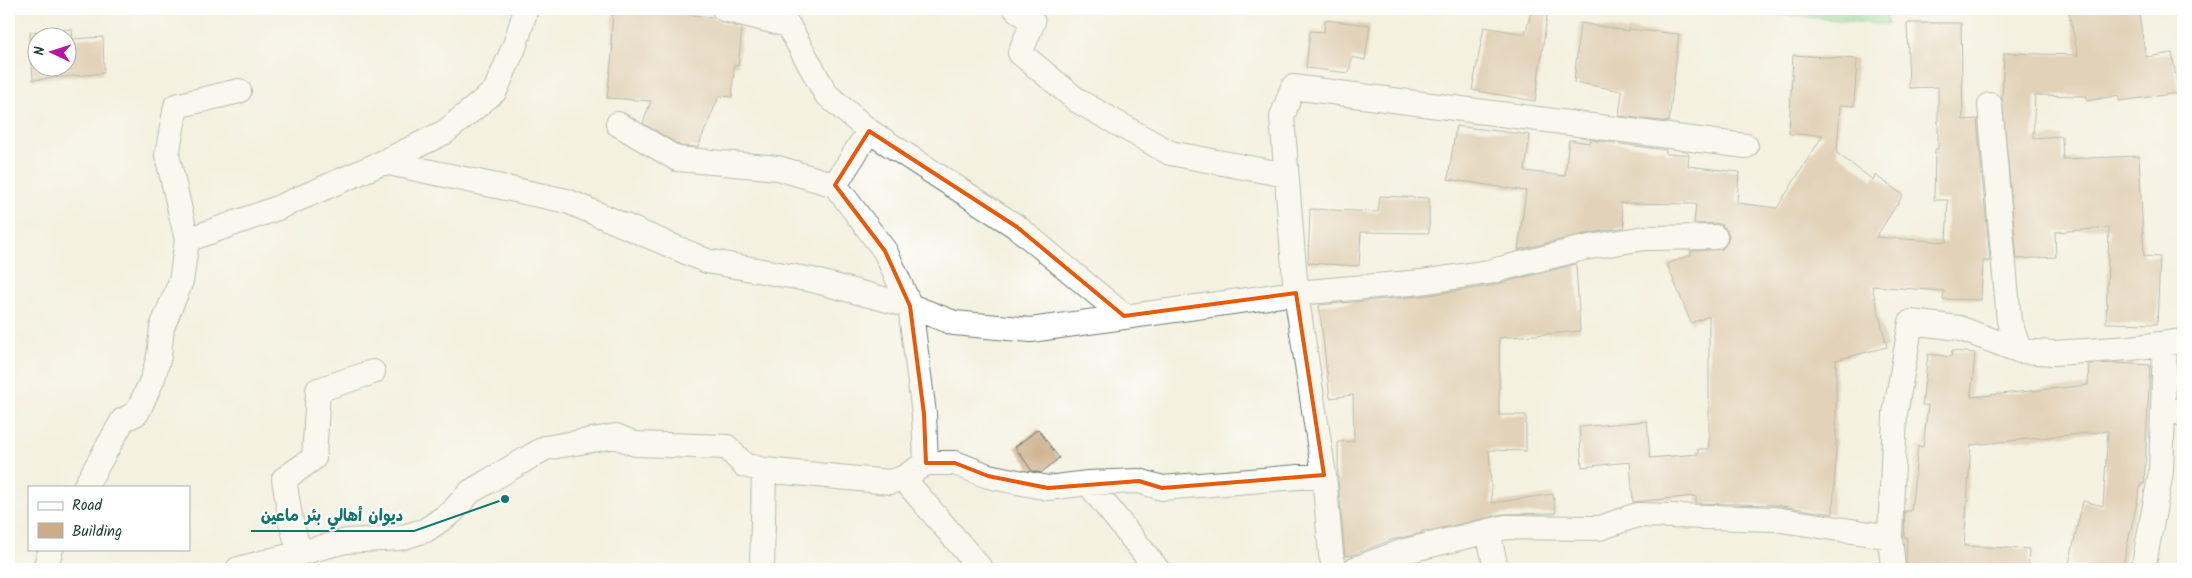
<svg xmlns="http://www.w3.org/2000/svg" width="2192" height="578" font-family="Kalam,'Playpen Sans Arabic',sans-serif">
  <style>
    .green { fill: #7fd497; stroke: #4f8866 }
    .building { fill: #ccad89; fill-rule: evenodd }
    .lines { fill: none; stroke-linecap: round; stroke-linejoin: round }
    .street-casing { stroke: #6a7c70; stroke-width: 26 }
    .street { stroke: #fff; stroke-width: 24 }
    .marked { fill: none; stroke: #e8590c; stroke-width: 4; stroke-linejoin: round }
    .leader { fill: none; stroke: #0f766e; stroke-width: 2 }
    .callout-dot { fill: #0f766e; stroke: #fff; stroke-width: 2 }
    .callout-label { font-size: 16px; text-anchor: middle; font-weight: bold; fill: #0f766e; stroke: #fff; stroke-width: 4.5; stroke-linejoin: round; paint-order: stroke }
  </style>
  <rect width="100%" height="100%" fill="#fff"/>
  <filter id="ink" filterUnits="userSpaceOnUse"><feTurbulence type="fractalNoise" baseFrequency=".02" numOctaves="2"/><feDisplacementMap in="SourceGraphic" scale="10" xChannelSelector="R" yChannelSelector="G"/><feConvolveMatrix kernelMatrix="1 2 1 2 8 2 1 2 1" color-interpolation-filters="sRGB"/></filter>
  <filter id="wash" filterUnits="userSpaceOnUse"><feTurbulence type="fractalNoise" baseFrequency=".0096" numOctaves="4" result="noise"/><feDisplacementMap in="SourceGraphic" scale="20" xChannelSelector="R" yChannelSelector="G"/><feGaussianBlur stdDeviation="1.12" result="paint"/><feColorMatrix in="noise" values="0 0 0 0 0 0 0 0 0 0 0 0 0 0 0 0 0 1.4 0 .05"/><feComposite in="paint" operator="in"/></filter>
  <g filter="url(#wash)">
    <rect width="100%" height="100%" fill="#f4f1e0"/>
    <!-- green -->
    <path class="green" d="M1718,9H1885L1888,25Z"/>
    <g id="blocks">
      <!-- building -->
      <path class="building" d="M613,9H663V12L713,17L721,22L742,28L738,66L734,65L732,97L719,96L698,147L681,146L643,123L651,101L607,98L613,45H611Z
        M1532,9H1548L1535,101L1472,90L1484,27L1525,34Z
        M2068,9H2138L2146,57L2172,53L2179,93L2119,101V95L2087,101V96L2035,95L2033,138L2062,136L2063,159L2139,156L2144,256L2160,257L2157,324L2106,323L2109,228L2055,232L2056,257L2017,259L2002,100L2004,53L2078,55Z
        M1325,20L1370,25L1365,60L1352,57L1349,73L1306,68L1310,31L1324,32Z
        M1580,23L1628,31V29L1679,34L1669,122L1619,116L1622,91L1574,82Z
        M1907,23H1961L1963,120L1977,119L1990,261H1983L1981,300L1943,299L1944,291L1872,286L1887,347L1836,360V447L1833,514L1775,505L1696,503V496L1633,502L1630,462L1582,467L1579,427L1647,421L1650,458L1698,454V449H1709V316L1691,323L1667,264L1691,255V251L1722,249L1727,243L1729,236L1727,230L1722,225L1715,223L1694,224L1696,204L1620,203L1625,227L1581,235L1518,250L1526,191L1448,179L1456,126L1530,135L1525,171L1565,176L1569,140L1590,143L1591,140L1666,150V154H1689L1688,166L1739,172L1737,203L1777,208L1823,135L1789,134L1793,55L1857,59L1854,106L1840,105L1837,153L1873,180L1875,175L1903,195L1876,237L1946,242L1948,200H1934L1935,149H1938V87L1909,88Z
        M72,29L73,39L103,37L104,73L33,80L30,32ZM38,38H68V68H38Z
        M1380,196L1429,198V233L1361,232L1359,266L1308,263L1310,209L1378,212Z
        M1576,264L1580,331L1499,338V415H1526V451L1489,450L1492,503L1553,494L1556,513L1503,514L1433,530L1422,531V533L1391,540L1352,555L1345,556L1338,479V442L1354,441L1353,395L1330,398L1319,305L1422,296L1490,286Z
        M1952,351L1975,353L1971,397L2088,385L2089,364L2115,363L2150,365L2144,484H2141L2122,569H2094L2069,564L2083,501L2103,506L2108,431L1971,445L1964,546L2029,549L2028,569H1906L1907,537H1904L1905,511H1911L1918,446L1923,447L1928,405H1922L1928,354L1951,357Z
        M1038,429L1059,458L1041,473L1032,471L1015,447Z"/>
    </g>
  </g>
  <g filter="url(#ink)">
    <use href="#blocks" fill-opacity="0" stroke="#6a7c70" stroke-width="1"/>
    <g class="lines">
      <defs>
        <path id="street" d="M724,9L788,25L826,94L869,131L1017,227L1124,316
          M1016,9L1033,22L1020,53L1078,101L1170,153L1286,175
          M1990,105L2009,321L2020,351
          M618,124L677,159L778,168L835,185
          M869,131L835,185L885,251L910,306L924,414L926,463
          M384,162L567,201L707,261L812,280L910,306L954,323L1031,330L1296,293L1421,282L1488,272L1584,248L1645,238L1715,237
          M187,240L275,209L384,162L445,132L495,91L515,45L526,9
          M2163,407L2183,414
          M903,478L981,569
          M1088,483L1157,569
          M85,487L123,420L137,413L153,378L159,356L162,327L181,281L187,240L167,155L176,106L239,91
          M1488,531L1496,569
          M300,553L291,523L284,479L314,458L318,390L373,372
          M45,569L51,549
          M238,569L346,541L400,538L426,530L452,512L470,492L545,448L616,436L635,444L727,447L744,465L764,470L890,482L903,478L926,463H955L988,476L1048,488L1088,483L1139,481L1162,488L1324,475
          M762,569L764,470
          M1335,569L1331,555L1324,475L1296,293L1282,117L1293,87L1746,146
          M1355,569L1401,552L1506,527L1600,528L1637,515L1775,519L1890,537
          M1893,569L1890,537L1895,414L1911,322L1959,328L2020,351L2054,353L2131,348L2183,341
          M2143,569L2161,472L2165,344"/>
      </defs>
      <!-- street casing -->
      <use href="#street" class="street-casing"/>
      <!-- street -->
      <use href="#street" class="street"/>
    </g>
  </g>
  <!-- marked area -->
  <path d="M0 0H2192V578H0ZM869,131L1017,227L1124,316L1296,293L1324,475L1162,488L1139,481L1048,488L988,476L955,463H926L924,414L910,306L885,251L835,185Z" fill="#f4f1e0" fill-opacity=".55" fill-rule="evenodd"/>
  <path class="marked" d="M869,131L1017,227L1124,316L1296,293L1324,475L1162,488L1139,481L1048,488L988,476L955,463H926L924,414L910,306L885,251L835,185Z"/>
  <!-- callouts -->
  <path class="leader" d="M505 499L414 531H251"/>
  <circle class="callout-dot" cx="505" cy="499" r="5"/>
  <g class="callout-label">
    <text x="332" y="521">ديوان أهالي بئر ماعين</text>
  </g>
  <!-- margin -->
  <rect width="2192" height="578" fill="none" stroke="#fff" stroke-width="30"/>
  <!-- legend -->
  <rect x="28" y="486" width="162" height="65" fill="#ffffff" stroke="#a5b1ae"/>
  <rect x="38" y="502" width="25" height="8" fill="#ffffff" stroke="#a5b1ae"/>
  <text x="72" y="510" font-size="15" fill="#1f3d34">Road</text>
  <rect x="38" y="523" width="25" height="15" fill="#ccad89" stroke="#a5b1ae"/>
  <text x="72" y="536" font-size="15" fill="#1f3d34">Building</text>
  <!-- north arrow -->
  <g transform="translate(52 52) rotate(274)"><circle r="24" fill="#ffffff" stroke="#a5b1ae"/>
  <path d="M0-4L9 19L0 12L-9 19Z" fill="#b5179e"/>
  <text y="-8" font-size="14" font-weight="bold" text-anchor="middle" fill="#1f3d34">N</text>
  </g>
</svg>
